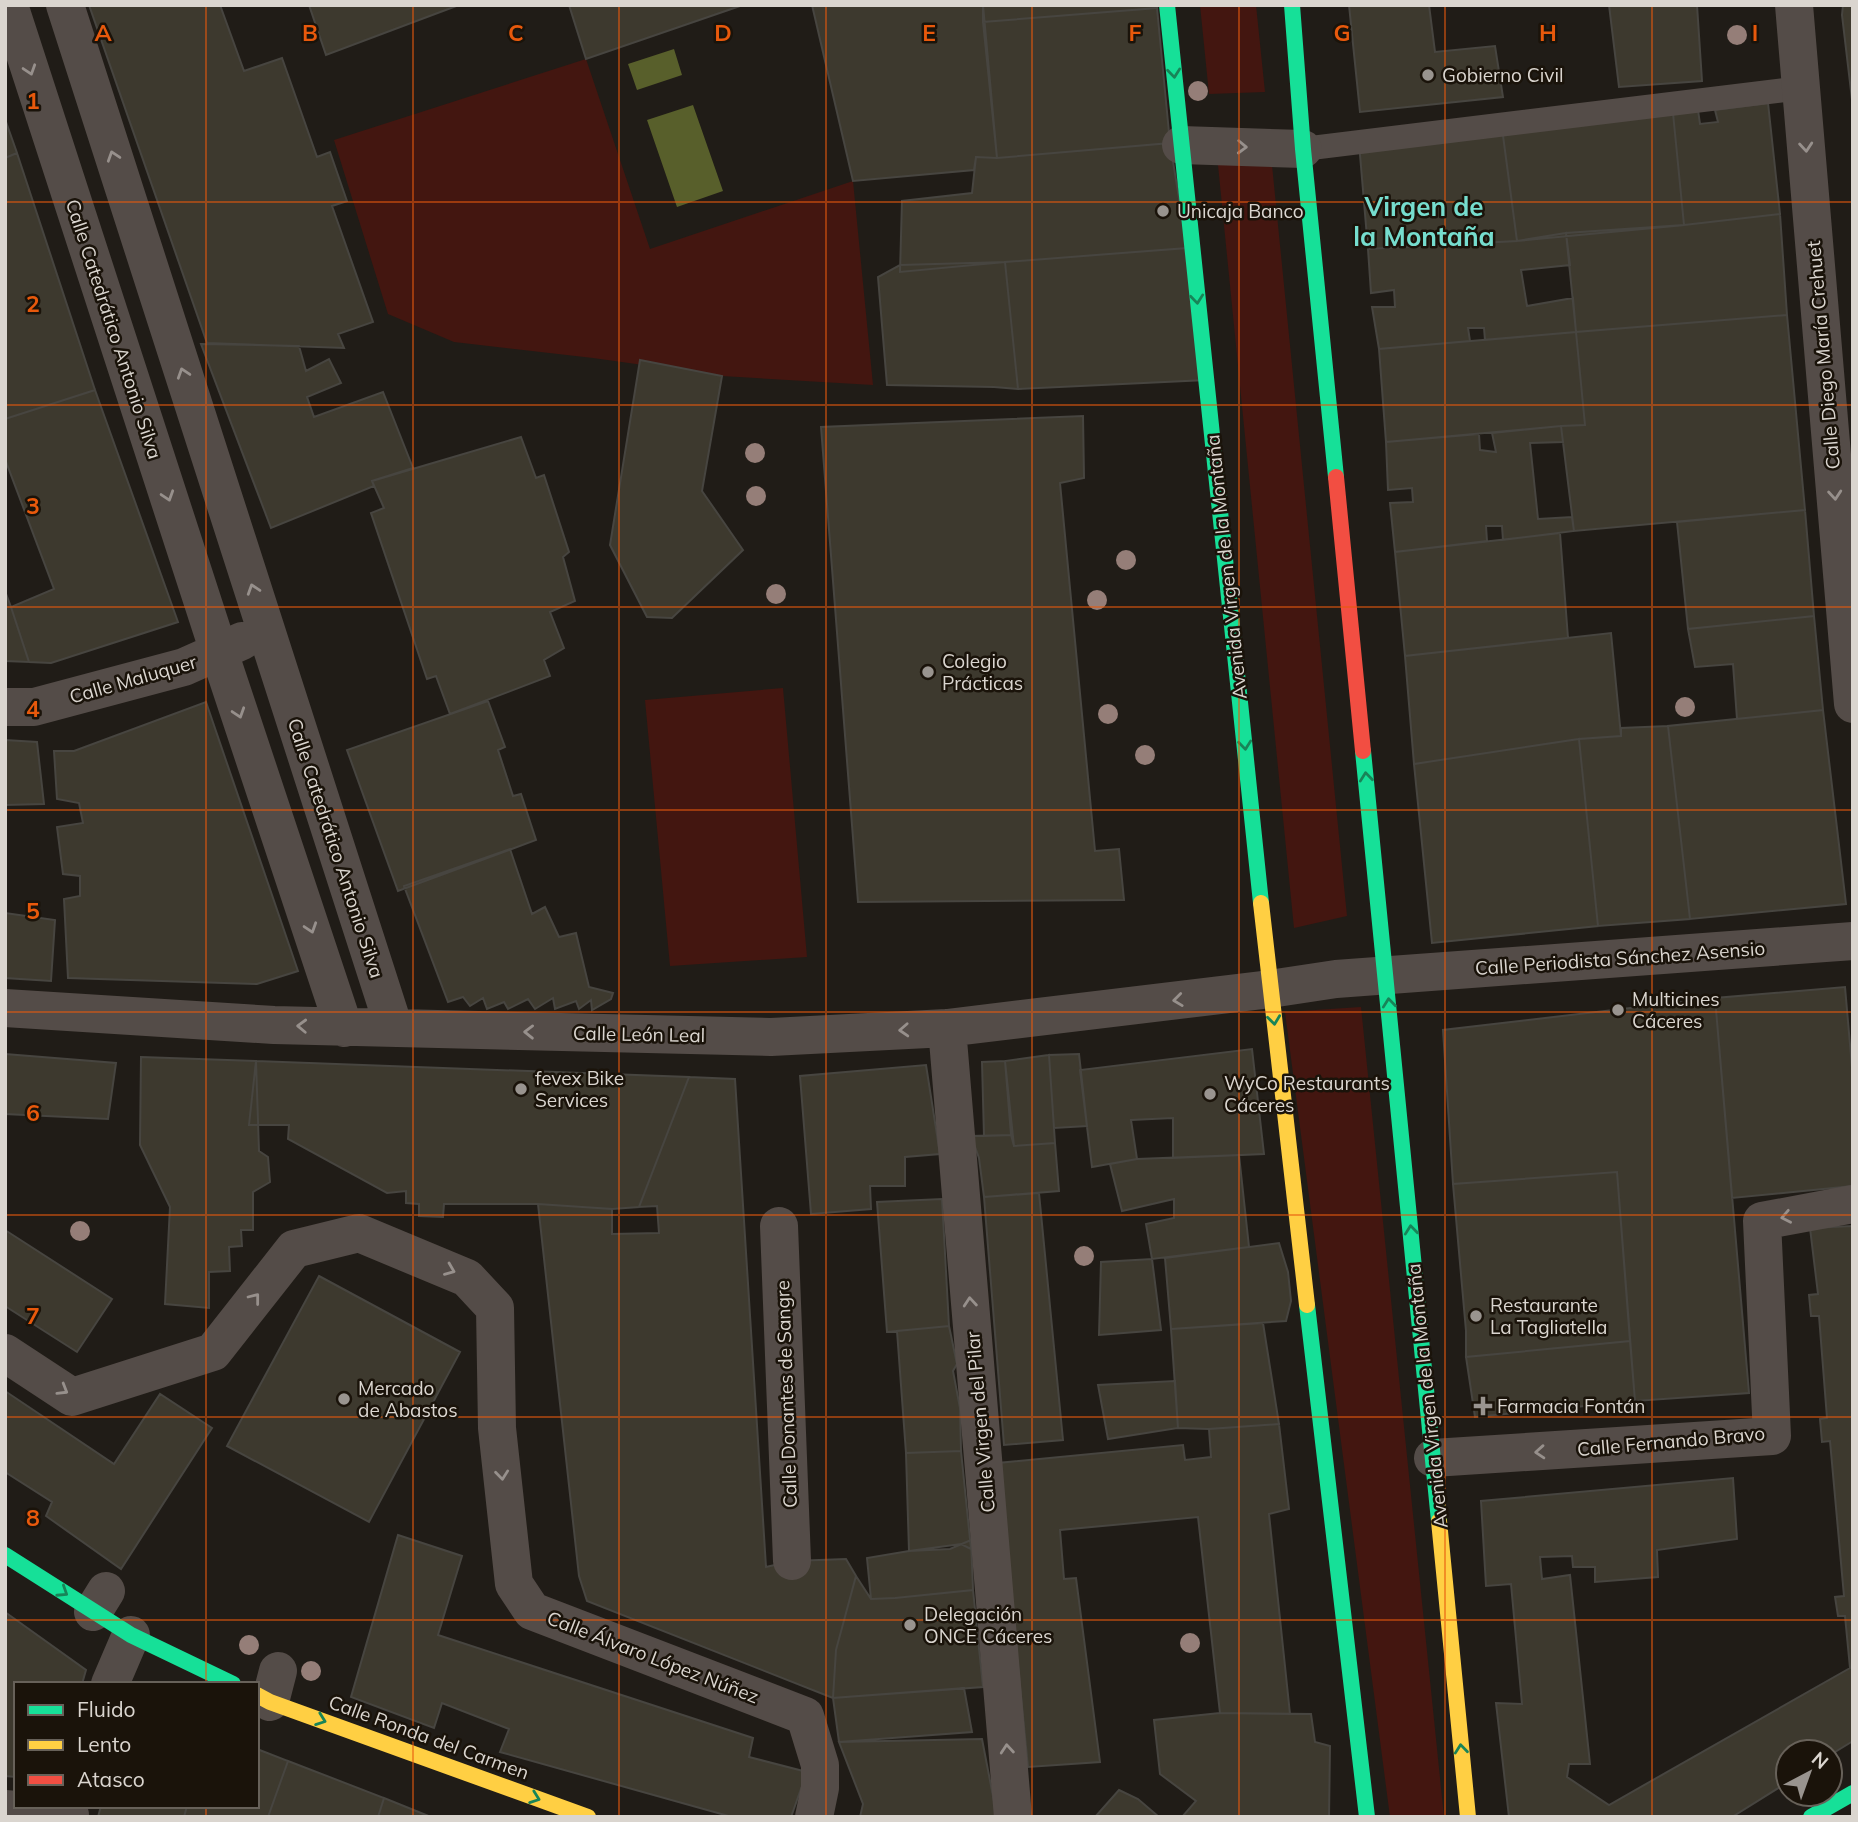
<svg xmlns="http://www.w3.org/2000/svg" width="1858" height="1822" font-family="Mulish,sans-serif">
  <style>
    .green { fill: #431610 }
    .water { fill: #585f2b }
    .building { fill: #3d392e; stroke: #474540; stroke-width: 2 }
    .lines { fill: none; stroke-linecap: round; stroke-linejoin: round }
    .lane { stroke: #544c48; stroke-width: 24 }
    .street { stroke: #544c48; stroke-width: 38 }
    .fast { stroke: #16e098; stroke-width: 16 }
    .slow { stroke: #ffcf43; stroke-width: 16 }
    .jam { stroke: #f24e42; stroke-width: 16 }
    .tree { fill: #957e78 }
    .oneway { stroke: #97908c }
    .oneway2 { stroke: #188458 }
    .grid { fill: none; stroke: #e8590c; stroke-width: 2; stroke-opacity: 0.55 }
    .poi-dot { fill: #99948f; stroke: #1a130a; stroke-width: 2.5 }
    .labels { text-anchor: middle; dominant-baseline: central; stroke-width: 5; stroke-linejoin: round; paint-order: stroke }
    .poi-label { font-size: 19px; fill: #dad5cf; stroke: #1a130a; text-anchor: start }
    .street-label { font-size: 19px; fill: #dad5cf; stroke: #1a130a }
    .district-label { font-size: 26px; font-weight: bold; fill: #76ddce; stroke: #1a130a }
    .grid-label { font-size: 23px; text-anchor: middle; font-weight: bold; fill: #e8590c; stroke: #1a130a; stroke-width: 5; stroke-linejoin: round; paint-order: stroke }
  </style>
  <rect width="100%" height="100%" fill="#201c17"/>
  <!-- green -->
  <path class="green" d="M1200,5H1256L1265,92L1209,94Z
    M586,59L650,249L853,181L873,385L722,376L593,358L454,342L388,314L334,140Z
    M1218,165H1272L1347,916L1294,928Z
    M783,688L807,957L670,966L645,700Z
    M1361,1007L1444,1817H1390L1285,1012Z"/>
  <!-- water -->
  <path class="water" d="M674,49L682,75L637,90L628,64Z
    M693,105L723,191L677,207L647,120Z"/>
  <!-- building -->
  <path class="building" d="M89,5H220L244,71L282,58L317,157L330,152L347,201L332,206L373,322L338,334L344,348L207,343Z
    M309,5H459L326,55Z
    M569,5H743L586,59Z
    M812,5H983L997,158L976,157L974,170L853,181Z
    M983,5H1157V8L983,22Z
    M1349,5H1429L1435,52L1495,46L1503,97L1360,112Z
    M1609,5H1697L1702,81L1619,87Z
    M1843,5H1853V108L1842,15Z
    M1157,8L1170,143L997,158L983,22Z
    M1768,103L1780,214L1684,225L1673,113L1698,110L1700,124L1718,122L1715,110Z
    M1673,113L1684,225L1517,241L1502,128Z
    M5,119L17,153L5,158Z
    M1502,128L1517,241L1368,249L1359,143Z
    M1170,143L1187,248L1005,262L900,272L902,201L972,193L976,157L997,158Z
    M17,153L95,390L5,419V158Z
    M1780,214L1787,315L1576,332L1566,233L1684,225Z
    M1566,233L1570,265L1521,270L1527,306L1573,298L1576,332L1485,340L1484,328H1468L1470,341L1379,349L1372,307H1395L1394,290L1371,293L1368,249L1517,241Z
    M1187,248L1206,380L1018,389L1005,262Z
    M1005,262L1018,389L994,387L887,385L878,277L900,265Z
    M1787,315L1805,510L1574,531L1561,426L1585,425L1576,332Z
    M1576,332L1585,425L1561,426L1386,442L1379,349Z
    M201,344L299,346L306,371L329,359L341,383L307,397L314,417L383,392L413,468L372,481L374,486L271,528Z
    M640,360L722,376L702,491L743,550L672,618L647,617L610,545Z
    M95,390L178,622L51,663L29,662L11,607L54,589L5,459V419Z
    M1083,416L1084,478L1060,483L1095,851L1119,849L1124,900L858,902L821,427Z
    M1561,426L1563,442L1530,443L1538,519L1572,517L1574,531L1503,540L1502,526H1486L1487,541L1395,552L1390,503L1413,502L1412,488L1388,490L1386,442L1479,434L1480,450L1496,452L1492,433Z
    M521,437L536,478L544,475L569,552L563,557L575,601L550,612L564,648L544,660L550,676L450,714L436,676L427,679L371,513L384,508L372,481Z
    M1805,510L1814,616L1688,629L1677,522Z
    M1560,533L1568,638L1405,656L1395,552Z
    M5,591L11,607L29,662L5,661Z
    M1814,616L1823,710L1737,719L1733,664L1695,667L1688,629Z
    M1611,633L1621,736L1579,739L1414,764L1405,656Z
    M488,701L505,747L498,750L513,796L521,794L536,840L398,891L347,750Z
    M206,702L298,971L257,984L68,978L64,899L80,896V876L63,874L57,827L83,823L79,803L57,799L54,751H74Z
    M1823,710L1846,904L1690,919L1668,726Z
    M1668,726L1690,919L1598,926L1579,739L1621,736V728Z
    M1579,739L1598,926L1432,943L1414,764Z
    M5,740L37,742L44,804L5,805Z
    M510,849L532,914L545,907L559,937L576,933L589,987L613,993L611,999L592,1010L591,1000L579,1009L576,1001L555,1009L553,998L535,1009L528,999L508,1009L504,1002L487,1009L483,998L470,1006L463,997L448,1002L404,886Z
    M5,913L55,920L51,981L5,978Z
    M1845,987L1853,1079V1186L1732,1198L1715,998Z
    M1715,998L1749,1393L1635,1401L1617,1172L1453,1184L1443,1030Z
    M1252,1049L1264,1154L1173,1158V1118L1131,1120L1137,1159L1092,1167L1080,1070Z
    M5,1054L116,1063L108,1119L5,1114Z
    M1079,1054L1087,1126L1054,1128L1049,1055Z
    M1049,1055L1055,1143L1014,1146L1005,1061Z
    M141,1057L256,1061L259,1151L268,1157L270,1182L253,1192V1230H241L242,1246L229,1247L230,1271L209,1272V1308L165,1304L170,1207L140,1145Z
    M256,1061L689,1077L639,1207L612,1209L538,1204H444L443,1217L419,1216V1204L406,1203V1191L387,1193L288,1139L289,1125H249Z
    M1005,1061L1011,1135L984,1136L982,1062Z
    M926,1065L940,1154L905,1157V1186H870L871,1209L811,1214L800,1076Z
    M689,1077L735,1079L766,1567L792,1561L846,1559L856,1576L836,1650L833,1698L587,1601L579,1576L538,1204L612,1209V1234L659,1233L657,1206L639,1207Z
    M1011,1135L1014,1146L1055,1143L1059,1191L984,1197L979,1158L971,1136Z
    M1239,1155L1249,1247L1152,1259L1146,1224L1174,1218V1199L1122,1211L1110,1164L1137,1159Z
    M1617,1172L1630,1341L1466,1357V1331L1453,1184Z
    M1039,1193L1063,1440L1004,1445L984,1197Z
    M942,1199L949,1326L887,1332L877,1202Z
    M1853,1226V1741L1830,1755V1752H1788V1782L1732,1817H1509L1496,1703L1522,1704L1511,1584L1486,1586L1481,1501L1733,1478L1737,1539L1657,1550L1658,1577L1595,1582V1567H1573L1572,1556L1540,1557L1542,1579L1570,1575L1590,1764H1569L1567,1777L1609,1805L1850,1668L1845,1616H1838L1835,1597L1844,1596L1830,1441L1822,1442L1820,1419L1827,1418L1819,1316H1811L1809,1295L1818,1294L1810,1228Z
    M5,1230L112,1299L77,1352L5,1306Z
    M1279,1243L1288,1272L1291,1301L1286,1321L1171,1329L1165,1258Z
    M1152,1259L1161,1330L1099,1335L1101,1262Z
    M319,1276L460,1352L369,1522L227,1446Z
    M1263,1323L1279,1424L1209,1429L1178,1428L1171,1329Z
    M949,1326L957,1364L953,1371L960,1408L961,1451L906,1453L897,1331Z
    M1630,1341L1635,1401L1475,1417L1466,1357Z
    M1175,1381L1178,1428L1108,1439L1098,1385Z
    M5,1391L114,1464L160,1394L212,1428L121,1569L46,1516L52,1502L5,1472Z
    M1279,1424L1289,1509L1269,1514L1290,1714L1220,1713L1198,1517L1060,1530L1064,1579L1076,1578L1100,1762L1028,1767L998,1463L1183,1445L1185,1460L1211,1457L1209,1429Z
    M961,1451L971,1549L961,1544L909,1551L906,1453Z
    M398,1535L462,1556L438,1635L753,1738L749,1757L807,1772L791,1817H732L500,1752L509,1729L442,1703L434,1728L351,1697Z
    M971,1540L973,1590L895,1598L871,1599L867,1558L909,1551L950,1549Z
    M856,1576L871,1599L895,1598L973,1590L983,1687L833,1698L836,1650Z
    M5,1612L86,1670L82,1684H16V1777L5,1776Z
    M964,1688L972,1732L839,1742L833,1698Z
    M1220,1713L1311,1714L1315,1742L1330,1746L1329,1817H1182L1196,1801L1160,1774L1154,1720Z
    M982,1739L997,1817H860L863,1804L839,1742Z
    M257,1749L288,1761L268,1817H184L187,1806H257Z
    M288,1761L384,1798L378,1817H268Z
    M1119,1790L1138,1799L1159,1817H1095Z
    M384,1798L431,1817H378Z
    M101,1806H187L184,1817H98Z"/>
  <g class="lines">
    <!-- lane -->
    <path class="lane" d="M1303,149L1801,88"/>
    <!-- street -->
    <path class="street" d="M9,5L219,652L344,1028
      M65,5L394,1028
      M1794,5L1853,704
      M1181,145L1303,149
      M5,707H34L184,667L242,641
      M5,1008L274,1025L771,1037L947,1028L1270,989L1336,979L1853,941
      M947,1028L1013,1817
      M779,1226L792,1561
      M5,1353L72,1397L213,1352L294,1249L359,1233L467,1278L495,1308L497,1428L514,1584L532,1611L805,1716L820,1765V1788L814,1817
      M1433,1458L1772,1436L1762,1221L1853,1204
      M93,1612L106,1591
      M110,1684L131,1635
      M270,1702L278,1671
      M5,1809L70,1815"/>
    <!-- fast -->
    <path class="fast" d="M1167,5L1261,903
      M1292,5L1303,149L1336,477
      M1363,751L1439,1521
      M1307,1305L1367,1817
      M5,1555L131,1635L233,1684
      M1811,1817L1853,1793"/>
    <!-- slow -->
    <path class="slow" d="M1261,903L1307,1305
      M1439,1521L1468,1817
      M257,1695L270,1702L588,1817"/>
    <!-- jam -->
    <path class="jam" d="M1336,477L1363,751"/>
  </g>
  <!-- trees -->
  <g class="tree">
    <circle cx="1737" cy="35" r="10"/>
    <circle cx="1198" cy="91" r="10"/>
    <circle cx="755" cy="453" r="10"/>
    <circle cx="756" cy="496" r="10"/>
    <circle cx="1126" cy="560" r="10"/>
    <circle cx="776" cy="594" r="10"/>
    <circle cx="1097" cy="600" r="10"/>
    <circle cx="1685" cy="707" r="10"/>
    <circle cx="1108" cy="714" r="10"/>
    <circle cx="1145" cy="755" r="10"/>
    <circle cx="80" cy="1231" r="10"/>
    <circle cx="1084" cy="1256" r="10"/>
    <circle cx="1190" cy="1643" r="10"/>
    <circle cx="249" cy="1645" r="10"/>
    <circle cx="311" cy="1671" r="10"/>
  </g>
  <!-- one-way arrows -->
  <defs><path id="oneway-chevron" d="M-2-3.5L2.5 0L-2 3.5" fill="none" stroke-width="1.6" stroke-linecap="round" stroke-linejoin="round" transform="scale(1.75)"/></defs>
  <g class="oneway">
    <use href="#oneway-chevron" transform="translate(30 70) rotate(72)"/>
    <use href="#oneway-chevron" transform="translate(1242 147) rotate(2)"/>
    <use href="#oneway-chevron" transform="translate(1806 147) rotate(85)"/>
    <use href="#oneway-chevron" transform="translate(113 156) rotate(-108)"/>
    <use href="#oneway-chevron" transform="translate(183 373) rotate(-108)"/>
    <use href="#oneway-chevron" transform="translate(1835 495) rotate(85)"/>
    <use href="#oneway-chevron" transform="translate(168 496) rotate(72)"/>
    <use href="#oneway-chevron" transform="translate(253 589) rotate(-108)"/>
    <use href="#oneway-chevron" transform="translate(239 713) rotate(72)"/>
    <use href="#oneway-chevron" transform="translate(311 928) rotate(72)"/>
    <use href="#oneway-chevron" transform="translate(1178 1000) rotate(173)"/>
    <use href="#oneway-chevron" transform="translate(302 1026) rotate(-178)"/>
    <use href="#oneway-chevron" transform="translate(904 1030) rotate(177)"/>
    <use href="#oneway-chevron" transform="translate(529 1032) rotate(-179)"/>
    <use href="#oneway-chevron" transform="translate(1786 1217) rotate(169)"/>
    <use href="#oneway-chevron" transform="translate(450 1270) rotate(22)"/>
    <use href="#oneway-chevron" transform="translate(255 1298) rotate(-52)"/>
    <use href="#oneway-chevron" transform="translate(970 1302) rotate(-95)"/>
    <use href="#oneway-chevron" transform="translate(63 1390) rotate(31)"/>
    <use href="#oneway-chevron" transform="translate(1540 1452) rotate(176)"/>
    <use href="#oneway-chevron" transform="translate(502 1475) rotate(84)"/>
    <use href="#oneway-chevron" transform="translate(1007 1749) rotate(-95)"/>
  </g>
  <g class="oneway2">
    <use href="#oneway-chevron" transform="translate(1174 73) rotate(84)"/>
    <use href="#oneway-chevron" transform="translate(1197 299) rotate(84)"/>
    <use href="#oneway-chevron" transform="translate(1245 745) rotate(84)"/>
    <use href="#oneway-chevron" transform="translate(1366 777) rotate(-96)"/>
    <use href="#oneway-chevron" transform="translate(1389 1003) rotate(-96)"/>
    <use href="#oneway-chevron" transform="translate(1274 1020) rotate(83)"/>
    <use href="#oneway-chevron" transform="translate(1411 1230) rotate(-96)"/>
    <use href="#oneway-chevron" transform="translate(63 1592) rotate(33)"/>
    <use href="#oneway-chevron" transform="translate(321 1720) rotate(20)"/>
    <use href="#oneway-chevron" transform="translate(1461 1749) rotate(-96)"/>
    <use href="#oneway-chevron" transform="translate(535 1798) rotate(20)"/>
  </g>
  <!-- grid -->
  <path class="grid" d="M206,5V1684M413,5V1817M619,5V1817M826,5V1817M1032,5V1817M1239,5V1817M1445,5V1817M1652,5V1817M5,202H1853M5,405H1853M5,607H1853M5,810H1853M5,1012H1853M5,1215H1853M5,1417H1853M5,1620H1853M206,1806V1817"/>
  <!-- markers -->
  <g class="poi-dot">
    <circle cx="1428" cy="75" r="7"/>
    <circle cx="1163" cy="211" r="7"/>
    <circle cx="928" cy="672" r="7"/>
    <circle cx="1618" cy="1010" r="7"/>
    <circle cx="521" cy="1089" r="7"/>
    <circle cx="1210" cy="1094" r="7"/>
    <circle cx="1476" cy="1316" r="7"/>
    <circle cx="344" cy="1399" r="7"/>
    <path d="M1479.5 1395.5h7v7h7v7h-7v7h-7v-7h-7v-7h7z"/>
    <circle cx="910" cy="1625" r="7"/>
  </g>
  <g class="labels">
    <!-- poi labels -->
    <g class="poi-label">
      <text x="1442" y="75">Gobierno Civil</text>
      <text x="1177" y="211">Unicaja Banco</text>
      <text x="942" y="661">Colegio<tspan x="942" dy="22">Prácticas</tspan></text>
      <text x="1632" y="999">Multicines<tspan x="1632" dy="22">Cáceres</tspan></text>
      <text x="535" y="1078">fevex Bike<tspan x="535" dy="22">Services</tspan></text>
      <text x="1224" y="1083">WyCo Restaurants<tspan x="1224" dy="22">Cáceres</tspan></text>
      <text x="1490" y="1305">Restaurante<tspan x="1490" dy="22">La Tagliatella</tspan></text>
      <text x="358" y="1388">Mercado<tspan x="358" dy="22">de Abastos</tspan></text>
      <text x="1497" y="1406">Farmacia Fontán</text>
      <text x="924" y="1614">Delegación<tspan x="924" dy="22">ONCE Cáceres</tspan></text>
    </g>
    <!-- street labels -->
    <g class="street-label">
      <text transform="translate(114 329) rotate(72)">Calle Catedrático Antonio Silva</text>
      <text transform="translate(1823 355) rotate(-95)">Calle Diego María Crehuet</text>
      <text transform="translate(1226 567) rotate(-96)">Avenida Virgen de la Montaña</text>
      <text transform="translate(133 679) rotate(-16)">Calle Maluquer</text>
      <text transform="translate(336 848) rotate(72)">Calle Catedrático Antonio Silva</text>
      <text transform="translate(1620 958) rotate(-4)">Calle Periodista Sánchez Asensio</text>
      <text transform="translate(639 1034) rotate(1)">Calle León Leal</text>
      <text transform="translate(786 1394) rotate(-92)">Calle Donantes de Sangre</text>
      <text transform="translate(1427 1396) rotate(-96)">Avenida Virgen de la Montaña</text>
      <text transform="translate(980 1422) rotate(-95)">Calle Virgen del Pilar</text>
      <text transform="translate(1671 1441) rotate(-5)">Calle Fernando Bravo</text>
      <text transform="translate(653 1657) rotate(21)">Calle Álvaro López Núñez</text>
      <text transform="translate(429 1737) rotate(20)">Calle Ronda del Carmen</text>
    </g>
    <!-- district labels -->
    <g class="district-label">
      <text x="1424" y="206">Virgen de<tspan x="1424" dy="30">la Montaña</tspan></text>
    </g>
  </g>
  <g class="grid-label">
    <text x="103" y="41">A</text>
    <text x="310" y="41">B</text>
    <text x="516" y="41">C</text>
    <text x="723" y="41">D</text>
    <text x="929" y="41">E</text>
    <text x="1135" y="41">F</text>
    <text x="1342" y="41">G</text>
    <text x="1548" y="41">H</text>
    <text x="1755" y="41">I</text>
    <text x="33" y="109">1</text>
    <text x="33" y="312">2</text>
    <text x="33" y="514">3</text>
    <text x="33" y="717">4</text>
    <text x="33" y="919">5</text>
    <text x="33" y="1121">6</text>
    <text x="33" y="1324">7</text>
    <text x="33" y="1526">8</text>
  </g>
  <!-- border -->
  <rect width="1858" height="1822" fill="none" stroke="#dad5cf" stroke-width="14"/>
  <!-- legend -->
  <rect x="14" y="1682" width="245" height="126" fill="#1a130a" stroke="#676159" stroke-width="2"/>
  <rect x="28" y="1705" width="35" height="10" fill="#16e098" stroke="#676159" stroke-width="2"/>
  <text x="77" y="1717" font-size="21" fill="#dad5cf">Fluido</text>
  <rect x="28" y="1740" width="35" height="10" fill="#ffcf43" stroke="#676159" stroke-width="2"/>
  <text x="77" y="1752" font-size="21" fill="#dad5cf">Lento</text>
  <rect x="28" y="1775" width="35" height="10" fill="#f24e42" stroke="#676159" stroke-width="2"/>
  <text x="77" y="1787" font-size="21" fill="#dad5cf">Atasco</text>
  <!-- north arrow -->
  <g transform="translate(1809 1773) rotate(41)"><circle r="33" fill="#1a130a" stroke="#676159" stroke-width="2"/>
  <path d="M0-5L12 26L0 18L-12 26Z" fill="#99948f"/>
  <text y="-10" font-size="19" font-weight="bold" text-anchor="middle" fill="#dad5cf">N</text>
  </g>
</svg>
